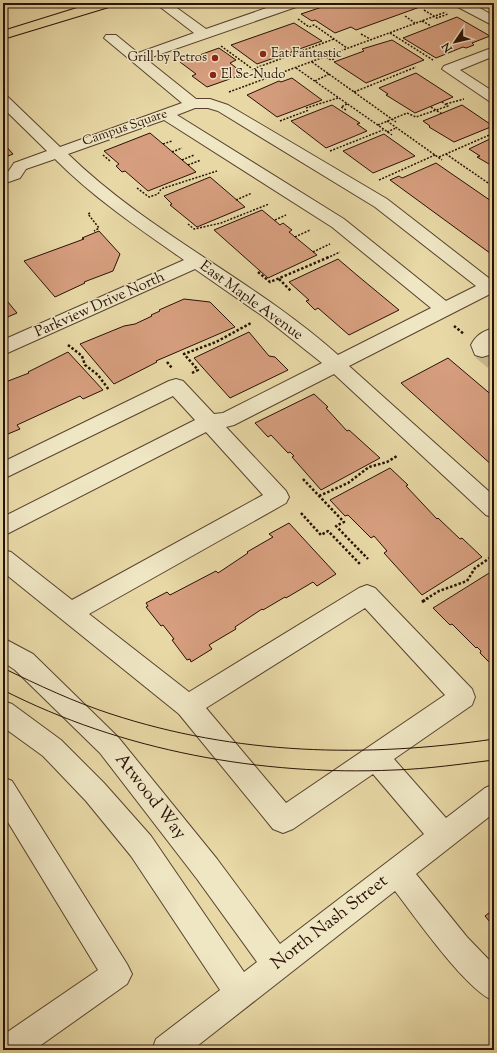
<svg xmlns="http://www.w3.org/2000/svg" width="497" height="1053" font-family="'Sorts Mill Goudy',serif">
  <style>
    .building { fill: #d69e7e; stroke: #291006 }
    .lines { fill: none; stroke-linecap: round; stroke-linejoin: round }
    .minor-tunnel { stroke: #caba8d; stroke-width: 20; stroke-dasharray: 20 10; stroke-linecap: butt }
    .minor-casing { stroke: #58422e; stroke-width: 2 }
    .major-casing { stroke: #291006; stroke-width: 2 }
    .path-far2 { stroke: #291006; stroke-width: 1.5; stroke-dasharray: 2 1.5; stroke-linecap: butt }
    .path-far1 { stroke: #291006; stroke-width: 2.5; stroke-dasharray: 2.5 2; stroke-linecap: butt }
    .path { stroke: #291006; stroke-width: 3; stroke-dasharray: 3.5 2.5; stroke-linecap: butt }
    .minor { fill: #efe6c4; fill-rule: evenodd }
    .major { fill: #e7d8a5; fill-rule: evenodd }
    .tram { stroke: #291006; stroke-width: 1 }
    .poi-dot { fill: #8f2418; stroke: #efe6c4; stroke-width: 1.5 }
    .labels { text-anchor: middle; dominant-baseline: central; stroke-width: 3; stroke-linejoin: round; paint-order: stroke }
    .far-poi-label { font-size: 13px; fill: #291006; stroke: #efe6c4; text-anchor: start }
    .far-street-label { font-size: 13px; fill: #291006; stroke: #efe6c4 }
    .street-label { font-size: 15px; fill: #291006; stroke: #efe6c4 }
    .near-street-label { font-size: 18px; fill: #291006; stroke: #efe6c4 }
  </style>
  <rect width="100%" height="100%" fill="#e7d8a5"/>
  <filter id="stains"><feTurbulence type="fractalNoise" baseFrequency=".005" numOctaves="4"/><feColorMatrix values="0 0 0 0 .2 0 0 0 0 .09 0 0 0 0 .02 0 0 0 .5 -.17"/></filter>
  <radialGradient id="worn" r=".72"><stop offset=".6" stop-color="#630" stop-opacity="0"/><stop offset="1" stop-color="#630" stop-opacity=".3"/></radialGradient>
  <!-- building -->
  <path class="building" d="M334,3H431L356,30L351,27L335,33L315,20L312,21L301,14Z
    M457,17L490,36L472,43L474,45L466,48L463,47L436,58L403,38Z
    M294,23L322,41L257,64L231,45Z
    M392,40L424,60L366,83L334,62L364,51L362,49Z
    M219,48L236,60L230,63L244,74L207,87L192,76L196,74L180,62Z
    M416,73L453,97L415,113L386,95L388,94L379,88Z
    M292,78L322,100L277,117L247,95L279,81L281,82Z
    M332,105L360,123L357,124L367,131L326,148L291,121Z
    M462,105L493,126L454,142L429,127L430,126L423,121Z
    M150,133L188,165L196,172L148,191L125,171L122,172L116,166L119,164L104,151Z
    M384,134L415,156L373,173L343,151Z
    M494,137V167L477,157L480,156L469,149Z
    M3,143L13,154L3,158Z
    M436,163L494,203V256L390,180L399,176L402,178Z
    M210,177L245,207L197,227L170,205L172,204L164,196Z
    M262,210L280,225L283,223L292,230L289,232L317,255L268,278L214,230Z
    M99,231L120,254L113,271L84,282L85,283L55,297L24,261L84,239L82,238Z
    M338,259L358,276L399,310L349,335L318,308L315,310L306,301L309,300L289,282Z
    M3,296L17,313L3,319Z
    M184,299L210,302L235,327L156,361L157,362L114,384L80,344L124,326L135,324L152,316L151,315L160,311L159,310Z
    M249,332L269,356L275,357L288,370L230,398L194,358Z
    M68,352L103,390L83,399L80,396L17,425L20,429L3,436V383L29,373L28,372Z
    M448,358L494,397V467L401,383Z
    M314,394L328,407L326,408L347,431L349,430L380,458L321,490L292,457L294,456L290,452L288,453L271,435L268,437L255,423Z
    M390,468L408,485L406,486L437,519L438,518L460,539L462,538L482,557L422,595L384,553L387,551L374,536L371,538L348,515L345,516L330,500Z
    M289,523L336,574L317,586L313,582L286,598L285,597L263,610L262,609L235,627L236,629L209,645L212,649L191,662L190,659L187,660L172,640L174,639L163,625L161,626L146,607L148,606L146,603L167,592L170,595L216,571L218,573L248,553L247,552L273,537L269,534Z
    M494,570V667L480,653L481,651L477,647L476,648L452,624L450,625L433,608Z
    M494,909V927L485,916Z"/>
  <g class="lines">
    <!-- minor-tunnel -->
    <path class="minor-tunnel" d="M482,350L494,360"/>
    <defs>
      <path id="minor" d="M155,3H170L206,29L281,3H301L299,6L146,59L196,99H210L228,105L387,199L490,279L494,278V292L349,366L494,496V518L486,515L334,374L234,425L226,427L286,491L289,497L286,503L89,614L189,692L359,588L367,585L375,588L472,689L475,697L472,705L394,759L446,818L485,788L494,784V813L416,874L467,937L494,965V1001C465,989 416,918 395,891L192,1050H152L156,1039L220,990L131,856L86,801L43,756L3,727V701L12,704L61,740L104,783L151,836L244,972L257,962L197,879L100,753L15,670L3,662V638L33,654L118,737L217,859L280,944L424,834L373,774L293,829L283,833L273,829L179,714L3,572V550L11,552L72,600L263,495L206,432L3,536V517L195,420L173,396L3,479V462L169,381L176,379L183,381L214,414L223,413L322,363L264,317L195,269L3,355V340L184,260C138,228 94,198 55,159L26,169L20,178L3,184V174L8,172L14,163L47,151L3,108V96L8,97L60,147L182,103L104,38L106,35H116L138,53L194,33ZM195,108H208L218,111L375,207L476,286L446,301L344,219L177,115ZM164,120L332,227L431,308L338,355C254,280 149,233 68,154ZM365,608L445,695L286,803L206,708Z
        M454,3H471L494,16V26L456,6Z
        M494,47V56L460,70L494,92V102L489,101L442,69L444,66Z
        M494,328V342L490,346L492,350L489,355L482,357L475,355L471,345C476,335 483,331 494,328Z
        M3,777L12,781L127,964L132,974L127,984L34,1050H3V1035L98,970L3,814Z"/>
      <path id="major" d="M93,3H114L112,6L3,39V31Z"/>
    </defs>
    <!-- minor casing -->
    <use href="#minor" class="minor-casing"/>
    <!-- major casing -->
    <use href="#major" class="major-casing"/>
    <!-- path-far2 -->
    <path class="path-far2" d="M424,10L437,18L448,14
      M405,16L415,23
      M298,19L309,27L314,25L347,48
      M422,21L431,26
      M390,33L433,60
      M361,34L370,39
      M221,46L265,78
      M326,57L331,60L334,59
      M312,62L396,122
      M296,68L392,135
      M253,69L334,39
      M315,81L329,74
      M229,92L446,12
      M354,92L416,67
      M446,104L464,99
      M431,107L442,114
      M306,108L338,98
      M346,110L341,107L347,104
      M280,121L309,110
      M387,121L442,160
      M378,125L407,113L416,117L448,106L442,102
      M387,132L396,128
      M163,144L172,141
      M330,151L383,130
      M172,152L182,148
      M446,154L494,187
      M103,155L110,161
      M439,157L494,133
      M182,160L194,155
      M188,165L201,160
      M379,180L435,155
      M137,188L149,197L158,194L161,189L217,171
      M236,200L252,193
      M90,213L88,214L99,228L94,231
      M275,220L286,215
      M188,224L194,229L221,223L269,204
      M295,237L310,230
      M313,252L330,244
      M327,258L340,252"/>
    <!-- path-far1 -->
    <path class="path-far1" d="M258,272L270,282L329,257
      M279,279L291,291
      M454,326L464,334
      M68,345L82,356L85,365L98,375L109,390
      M167,362L172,368
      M192,373L198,370L184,354L216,342L251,323
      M303,479L344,522L336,526L368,559
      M319,496L348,483L369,467L387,462L397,456
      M301,513L321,535L328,531L360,564
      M426,599L439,591L467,581L475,568L494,555"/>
    <!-- path -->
    <path class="path" d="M422,602L428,598"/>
    <!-- minor -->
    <use href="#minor" class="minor"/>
    <!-- major -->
    <use href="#major" class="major"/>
    <!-- tram -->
    <path class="tram" d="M3,668C38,685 74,702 111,714C236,755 366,758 494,739
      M3,690C122,751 262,776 394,770C428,769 461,764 494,760"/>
  </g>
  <!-- markers -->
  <g class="poi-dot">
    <circle cx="263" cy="54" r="4"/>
    <circle cx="215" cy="58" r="4"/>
    <circle cx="213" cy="75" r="4"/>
  </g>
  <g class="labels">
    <!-- far-poi labels -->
    <g class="far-poi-label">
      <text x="271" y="54">Eat Fantastic</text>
      <text x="207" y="58" text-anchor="end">Grill by Petros</text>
      <text x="221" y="75">El Se-Nudo</text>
    </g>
    <!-- far-street labels -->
    <g class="far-street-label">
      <text transform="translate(125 128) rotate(-19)">Campus Square</text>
    </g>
    <!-- street labels -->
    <g class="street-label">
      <text transform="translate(251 301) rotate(36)">East Maple Avenue</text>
      <text transform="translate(100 305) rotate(-24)">Parkview Drive North</text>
    </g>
    <!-- near-street labels -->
    <g class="near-street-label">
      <text transform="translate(150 797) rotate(52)">Atwood Way</text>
      <text transform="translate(330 923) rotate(-38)">North Nash Street</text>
    </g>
  </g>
  <!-- margin -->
  <rect width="497" height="1053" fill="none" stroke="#e7d8a5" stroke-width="16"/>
  <rect x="4" y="4" width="489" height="1045" fill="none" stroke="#291006" stroke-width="2"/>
  <rect x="8" y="8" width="481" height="1037" fill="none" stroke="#291006"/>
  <!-- north arrow -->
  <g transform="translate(455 42) rotate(235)" stroke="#efe6c4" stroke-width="3" paint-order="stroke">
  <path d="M0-3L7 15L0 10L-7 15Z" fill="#291006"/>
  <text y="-6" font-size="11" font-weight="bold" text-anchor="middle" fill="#291006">N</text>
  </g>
  <rect width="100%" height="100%" filter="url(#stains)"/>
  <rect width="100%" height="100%" fill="url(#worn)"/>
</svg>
